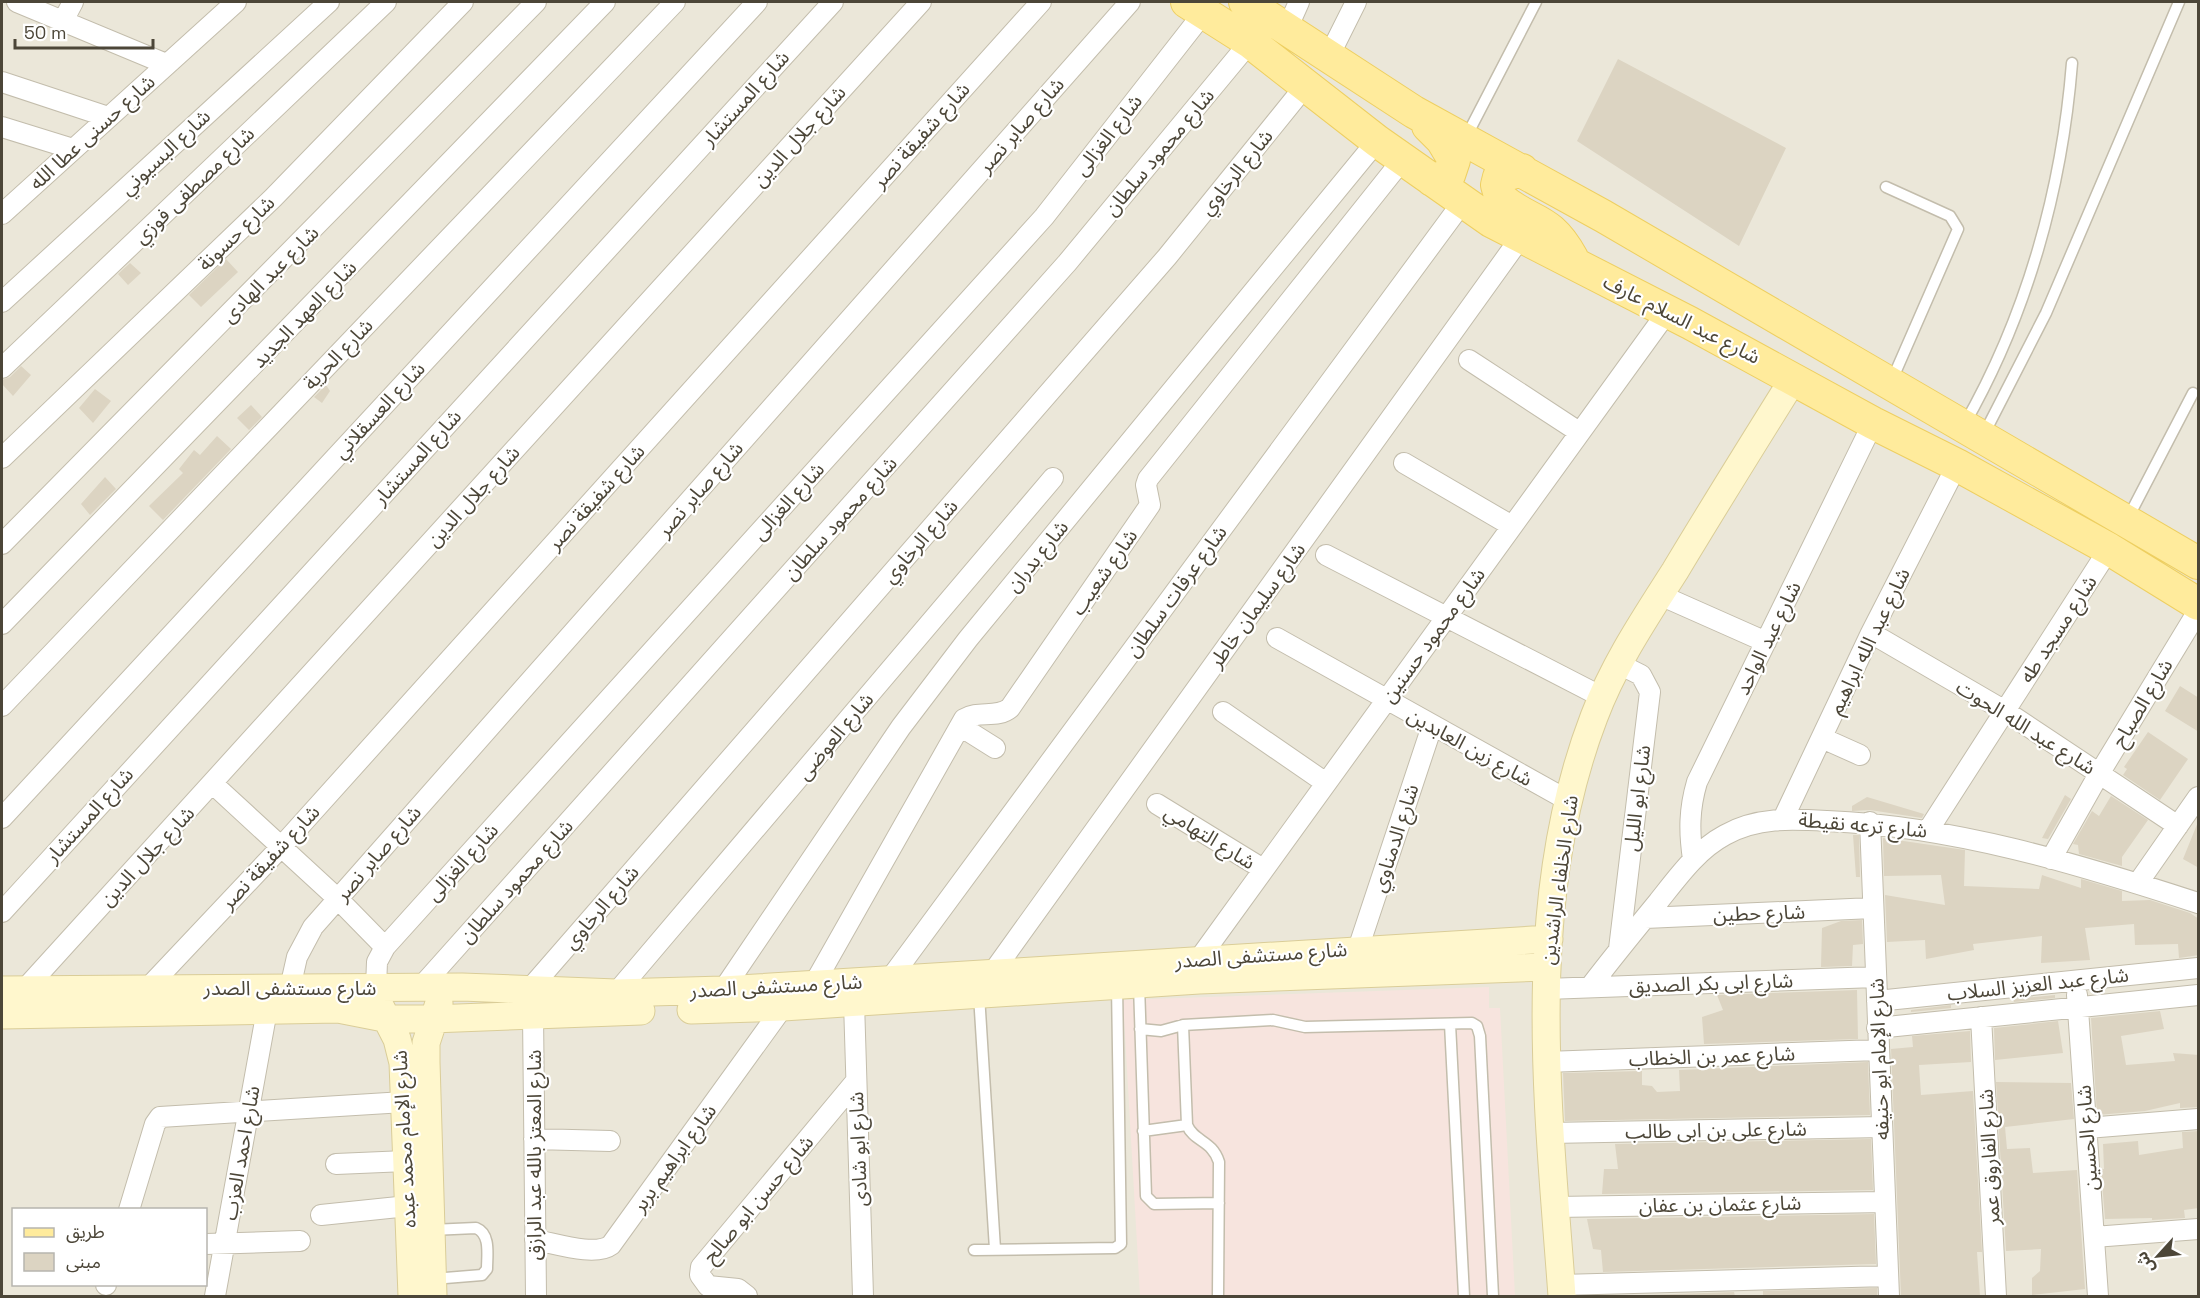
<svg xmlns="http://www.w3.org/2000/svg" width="2200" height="1298" font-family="'Space Grotesk','Noto Sans Arabic',sans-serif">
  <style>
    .residential { fill: #ebe7d9; fill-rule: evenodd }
    .medical { fill: #f7e4de }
    .building { fill: #dcd4c2 }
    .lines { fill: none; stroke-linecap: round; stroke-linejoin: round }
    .lane-casing { stroke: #c3bdac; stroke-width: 13 }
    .street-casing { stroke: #c3bdac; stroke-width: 22 }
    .secondary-casing { stroke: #dacd98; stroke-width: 29 }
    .primary-casing { stroke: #eecf61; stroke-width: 34 }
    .lane { stroke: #fff; stroke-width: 10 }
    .street { stroke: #fff; stroke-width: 20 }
    .secondary { stroke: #fff7cd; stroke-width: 27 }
    .primary { stroke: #ffeb9c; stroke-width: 32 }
    .labels { text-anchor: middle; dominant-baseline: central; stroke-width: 4.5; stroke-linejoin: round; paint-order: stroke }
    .street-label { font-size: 20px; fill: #4c4638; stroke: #fff }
  </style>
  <rect width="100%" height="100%" fill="#f7f4eb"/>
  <!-- residential -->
  <path class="residential" d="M2,2H2198V1296H2ZM14,1210H206V1284H14Z"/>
  <!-- medical -->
  <path class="medical" d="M1489,987V1008H1500L1515,1296H1140L1123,1000Z"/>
  <!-- building -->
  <path class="building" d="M1618,59L1786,148L1739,246L1577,141Z
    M226,259L238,272L201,307L189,295Z
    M130,263L141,273L128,285L118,274Z
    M21,366L31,375L13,396L2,384V380L10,377Z
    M326,385L330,391L322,403L314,397Z
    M95,389L111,401L93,423L79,408Z
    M251,405L262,417L249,430L237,418Z
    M217,436L231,449L163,520L149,506L183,473L179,469L194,450L200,455Z
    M105,477L116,489L90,515L81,504Z
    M2180,686L2199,698V732L2165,711Z
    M2148,732L2188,759L2160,800L2123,775L2127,769L2124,767Z
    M2065,795L2071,799L2048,839L2042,838Z
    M2111,796L2148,820L2122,857V866L2079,854L2078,845L2073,844L2092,811L2099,816Z
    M1867,797L1924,814L1922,818L1870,810L1852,811V806Z
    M2198,822H2199V868L2183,859Z
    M1853,835H1859L1860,877H1856Z
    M1883,838L1965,850L1964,886L2039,889L2042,875L2081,888V879L2122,891V901L2150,900L2190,913L2199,919V955L2179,958L2178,944L2135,945L2134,924L2085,928L2090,960L2041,963L2042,936L1973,944L1974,950L1926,959L1925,940L1887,942L1885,895L1945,905L1941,875L1884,876Z
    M1862,920L1863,944L1853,945L1852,966L1821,967L1822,928L1841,921Z
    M1857,990L1858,1039L1704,1044L1702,1017L1723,1010L1717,995Z
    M2055,995V998L2014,1002L2013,999Z
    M1951,1005V1008L1911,1012V1010Z
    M2160,1011L2164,1029L2121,1036L2126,1065L2175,1061L2173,1053L2199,1055V1107L2180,1108V1103L2145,1111L2097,1115L2091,1018Z
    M2058,1021L2063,1053L1995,1060L1994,1028Z
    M1970,1031L1971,1062L1919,1065L1921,1095L1973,1091L1982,1252H1977L1980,1296H1901L1891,1049L1913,1047L1912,1036Z
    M1868,1062L1870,1115L1565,1121L1563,1073L1642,1071V1085L1652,1086L1657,1092L1680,1091L1679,1070Z
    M1996,1082L2071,1083L2074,1119L2005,1127L2007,1149L2030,1148L2033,1173L2077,1170L2085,1289L2032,1295V1278L2040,1271L2041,1249L2006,1251Z
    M2199,1131V1208L2184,1210L2185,1218L2152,1220V1218L2105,1219L2101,1169H2104L2103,1144L2138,1141L2139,1155L2183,1148L2182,1132Z
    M1871,1139L1873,1190L1602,1194L1604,1169H1618L1615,1144Z
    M1874,1214L1876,1264L1603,1272L1601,1250L1593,1249L1587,1219Z
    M1877,1288V1296H1763V1291Z
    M1734,1292L1735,1296L1645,1295Z"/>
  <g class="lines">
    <defs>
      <path id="lane" d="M1465,139L1536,2
        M1886,187L1950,216L1958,229L1892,380
        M1964,425C2027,315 2062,189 2072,63
        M1983,436L2046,313L2179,2
        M2128,518L2193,393
        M1139,985L1146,1196L1154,1204L1219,1203
        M979,995L995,1249
        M1450,1024L1464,1296
        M1183,1025L1187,1125C1194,1142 1212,1140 1219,1162L1218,1296
        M1140,1029L1161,1031L1183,1025L1273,1020L1305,1027L1472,1023L1477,1026L1480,1036L1493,1296
        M1143,1131L1187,1125
        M431,1230L476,1228C491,1234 487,1255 487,1269L482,1275L433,1279
        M974,1250L1115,1248L1121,1244L1117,985"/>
      <path id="street" d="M17,2L166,64
        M63,21L73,2
        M1287,29L1299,2
        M1329,56L1356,2
        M2,82L108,117
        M2,127L73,149
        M2,214L236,2
        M2,302L329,2
        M1469,360L1579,432
        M2,368L386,2
        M2,458L273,198L463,2
        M1404,463L1512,526
        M2,544L536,2
        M1326,555L1602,697
        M1660,595L1766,642
        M2,624L605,2
        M1871,633L2005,711L2178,826
        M1277,638L1569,801
        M1617,663L1641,675L1650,692L1619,949
        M2,706L675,2
        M1223,712L1326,783
        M960,726L995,748
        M1822,738L1860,755
        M213,784L338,899L385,947
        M1157,804L1263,869
        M2,818L757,2
        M1783,819L1871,633L1957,465
        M1870,822L1889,1296
        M1929,829L2109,549
        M1693,859C1689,832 1689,809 1697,782L1873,423
        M2051,859L2099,774L2198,611
        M2138,883L2198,797
        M2,912L833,2
        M1645,918L1873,908
        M1358,949L1432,726
        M1199,959L1668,311
        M993,972L1521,237
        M890,979L1462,203
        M814,984L964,719C978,710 997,719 1010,708L1150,505L1146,485L1148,479L1403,159
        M376,987L377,962L385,947L1044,217L1205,11
        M421,987L1067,263L1250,42
        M1590,987C1612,958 1635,930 1658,902C1678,877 1697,850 1725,835C1757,817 1791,819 1827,821C1954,826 2078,864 2198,903
        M290,988L297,957L313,927L1130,2
        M147,989L281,847L1041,2
        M1546,989L1876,977
        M24,990L921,2
        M723,990L901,727L968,639L1377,141
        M528,991L1167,257L1306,85
        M616,993L1053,478
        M2077,995L2098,1296
        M1877,1001L2198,968
        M854,1002L863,1296
        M533,1014L536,1296
        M1981,1017L1996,1296
        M1877,1028L2198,995
        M1546,1062L1878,1050
        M2087,1128L2198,1119
        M1550,1133L1882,1127
        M534,1139L610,1141
        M336,1164L406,1161
        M1556,1207L1885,1202
        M129,1210L155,1124L160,1117L404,1102
        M321,1215L408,1206
        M2094,1237L2198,1229
        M535,1240C554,1243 595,1257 611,1245L783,1007
        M206,1244L300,1241
        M106,1285V1284
        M1561,1285L1888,1276
        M215,1296L267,1010
        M747,1296L738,1289L708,1286L700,1275L701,1267L856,1081"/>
      <path id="secondary" d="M2,990L462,987L616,993L723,990L1549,939
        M380,1006L397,1039L403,1063L412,1296
        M691,1010L783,1007L1199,980L1547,967
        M2,1015L338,1009L389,1019H432L641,1011
        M433,1296L426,1062V1043L439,1003
        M1562,1296C1548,1104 1523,902 1594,717C1614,664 1645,618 1675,571C1714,506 1754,442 1794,378"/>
      <path id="primary" d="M1187,2L1250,42L1377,141L1491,221L1690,323L1873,423L1957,465L2109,549L2198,604
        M1245,2L1414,112L1603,216L2198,563
        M1428,126L1442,140L1454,160L1449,175L1432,180
        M1522,170L1499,177L1497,185L1501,199C1533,225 1549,216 1572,258"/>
    </defs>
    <!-- lane casing -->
    <use href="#lane" class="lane-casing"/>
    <!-- street casing -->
    <use href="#street" class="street-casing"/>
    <!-- secondary casing -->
    <use href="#secondary" class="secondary-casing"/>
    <!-- primary casing -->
    <use href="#primary" class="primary-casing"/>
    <!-- lane -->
    <use href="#lane" class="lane"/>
    <!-- street -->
    <use href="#street" class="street"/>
    <!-- secondary -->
    <use href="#secondary" class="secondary"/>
    <!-- primary -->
    <use href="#primary" class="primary"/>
  </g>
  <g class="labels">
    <!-- street labels -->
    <g class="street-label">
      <text transform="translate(745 98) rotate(-48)">شارع المستشار</text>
      <text transform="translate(1021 125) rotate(-49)">شارع صابر نصر</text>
      <text transform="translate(92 132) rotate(-42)">شارع حسنى عطا الله</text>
      <text transform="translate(921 135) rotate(-48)">شارع شفيقة نصر</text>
      <text transform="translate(1108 135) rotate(-52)">شارع الغزالى</text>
      <text transform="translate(799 136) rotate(-48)">شارع جلال الدين</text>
      <text transform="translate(165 152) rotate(-43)">شارع البسيوني</text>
      <text transform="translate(1159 152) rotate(-50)">شارع محمود سلطان</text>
      <text transform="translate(1236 172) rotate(-51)">شارع الرخاوي</text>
      <text transform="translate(194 185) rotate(-44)">شارع مصطفى فوزي</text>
      <text transform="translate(236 233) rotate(-44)">شارع حسونة</text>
      <text transform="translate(270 274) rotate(-45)">شارع عبد الهادى</text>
      <text transform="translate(304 314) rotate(-46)">شارع العهد الجديد</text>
      <text transform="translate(1682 319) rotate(27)">شارع عبد السلام عارف</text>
      <text transform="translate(338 354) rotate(-46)">شارع الحرية</text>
      <text transform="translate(379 410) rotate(-47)">شارع العسقلاني</text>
      <text transform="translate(417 457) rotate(-48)">شارع المستشار</text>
      <text transform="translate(700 489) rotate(-49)">شارع صابر نصر</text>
      <text transform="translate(473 496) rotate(-48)">شارع جلال الدين</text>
      <text transform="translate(596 497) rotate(-48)">شارع شفيقة نصر</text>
      <text transform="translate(788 501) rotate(-48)">شارع الغزالى</text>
      <text transform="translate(840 518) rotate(-48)">شارع محمود سلطان</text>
      <text transform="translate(920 541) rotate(-49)">شارع الرخاوي</text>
      <text transform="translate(1037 556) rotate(-51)">شارع بدران</text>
      <text transform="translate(1104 572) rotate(-55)">شارع شعيب</text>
      <text transform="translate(1176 591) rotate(-54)">شارع عرفات سلطان</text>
      <text transform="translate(1257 605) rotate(-54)">شارع سليمان خاطر</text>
      <text transform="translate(2058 629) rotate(-57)">شارع مسجد طه</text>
      <text transform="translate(1433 635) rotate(-54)">شارع محمود حسنين</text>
      <text transform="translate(1768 638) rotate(-64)">شارع عبد الواحد</text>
      <text transform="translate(1869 641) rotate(-64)">شارع عبد الله ابراهيم</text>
      <text transform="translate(2142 703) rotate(-59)">شارع الصباح</text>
      <text transform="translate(2026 727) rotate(32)">شارع عبد الله الحوت</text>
      <text transform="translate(835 736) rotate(-50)">شارع العوضى</text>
      <text transform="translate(1470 747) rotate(29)">شارع زين العابدين</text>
      <text transform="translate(1637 798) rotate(-83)">شارع ابو الليل</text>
      <text transform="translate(89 815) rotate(-48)">شارع المستشار</text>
      <text transform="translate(1863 825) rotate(5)">شارع ترعه نقيطة</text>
      <text transform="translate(1210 837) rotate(32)">شارع التهامي</text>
      <text transform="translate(1395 838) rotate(-72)">شارع الدمناوي</text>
      <text transform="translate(378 853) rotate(-49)">شارع صابر نصر</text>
      <text transform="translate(147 856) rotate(-47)">شارع جلال الدين</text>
      <text transform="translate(270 857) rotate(-47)">شارع شفيقة نصر</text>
      <text transform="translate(462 862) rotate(-48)">شارع الغزالى</text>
      <text transform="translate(1559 880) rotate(-82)">شارع الخلفاء الراشدين</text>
      <text transform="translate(516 881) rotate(-48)">شارع محمود سلطان</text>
      <text transform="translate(601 907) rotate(-49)">شارع الرخاوي</text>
      <text transform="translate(1759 913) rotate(-2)">شارع حطين</text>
      <text transform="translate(1261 955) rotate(-4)">شارع مستشفى الصدر</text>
      <text transform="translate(1711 983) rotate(-2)">شارع ابى بكر الصديق</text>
      <text transform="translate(2038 984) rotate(-6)">شارع عبد العزيز السلاب</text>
      <text transform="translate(776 986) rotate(-3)">شارع مستشفى الصدر</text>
      <text x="290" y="988">شارع مستشفى الصدر</text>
      <text transform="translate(1712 1056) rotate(-2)">شارع عمر بن الخطاب</text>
      <text transform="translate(1879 1059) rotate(-92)">شارع الإمام ابو حنيفه</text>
      <text transform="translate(1716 1130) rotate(-1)">شارع على بن ابى طالب</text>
      <text transform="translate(2087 1138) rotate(-94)">شارع الحسين</text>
      <text transform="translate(404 1139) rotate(-93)">شارع الإمام محمد عبده</text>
      <text transform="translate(858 1149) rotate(-92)">شارع ابو شادى</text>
      <text transform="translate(241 1153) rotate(-80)">شارع احمد العزب</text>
      <text transform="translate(534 1155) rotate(-90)">شارع المعتز بالله عبد الرازق</text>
      <text transform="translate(1989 1157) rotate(-93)">شارع الفاروق عمر</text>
      <text transform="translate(674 1158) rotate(-54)">شارع ابراهيم بربر</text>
      <text transform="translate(758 1199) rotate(-50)">شارع حسن ابو صالح</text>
      <text transform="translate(1720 1204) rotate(-1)">شارع عثمان بن عفان</text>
    </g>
  </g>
  <!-- border -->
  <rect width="2200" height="1298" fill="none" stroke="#4c4638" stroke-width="6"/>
  <!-- legend -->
  <rect x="12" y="1208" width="195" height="78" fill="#ffffff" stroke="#b7b5af" stroke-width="1.5"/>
  <rect x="24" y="1228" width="30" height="9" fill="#ffeb9c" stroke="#b7b5af" stroke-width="1.5"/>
  <text x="66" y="1238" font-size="18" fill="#4c4638">طريق</text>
  <rect x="24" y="1253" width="30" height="18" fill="#dcd4c2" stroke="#b7b5af" stroke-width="1.5"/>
  <text x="66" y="1268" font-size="18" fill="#4c4638">مبنى</text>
  <!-- north arrow -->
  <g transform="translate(2158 1256) rotate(243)" stroke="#ffffff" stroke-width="4.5" paint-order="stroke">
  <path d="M0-4.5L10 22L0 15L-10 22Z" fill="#4c4638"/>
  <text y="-9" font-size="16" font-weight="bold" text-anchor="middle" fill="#4c4638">ش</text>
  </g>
  <!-- scale -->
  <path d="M15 39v9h138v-9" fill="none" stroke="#4c4638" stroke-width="3"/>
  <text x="24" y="39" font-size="18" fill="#4c4638" stroke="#ffffff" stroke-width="4.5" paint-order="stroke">50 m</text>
</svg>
